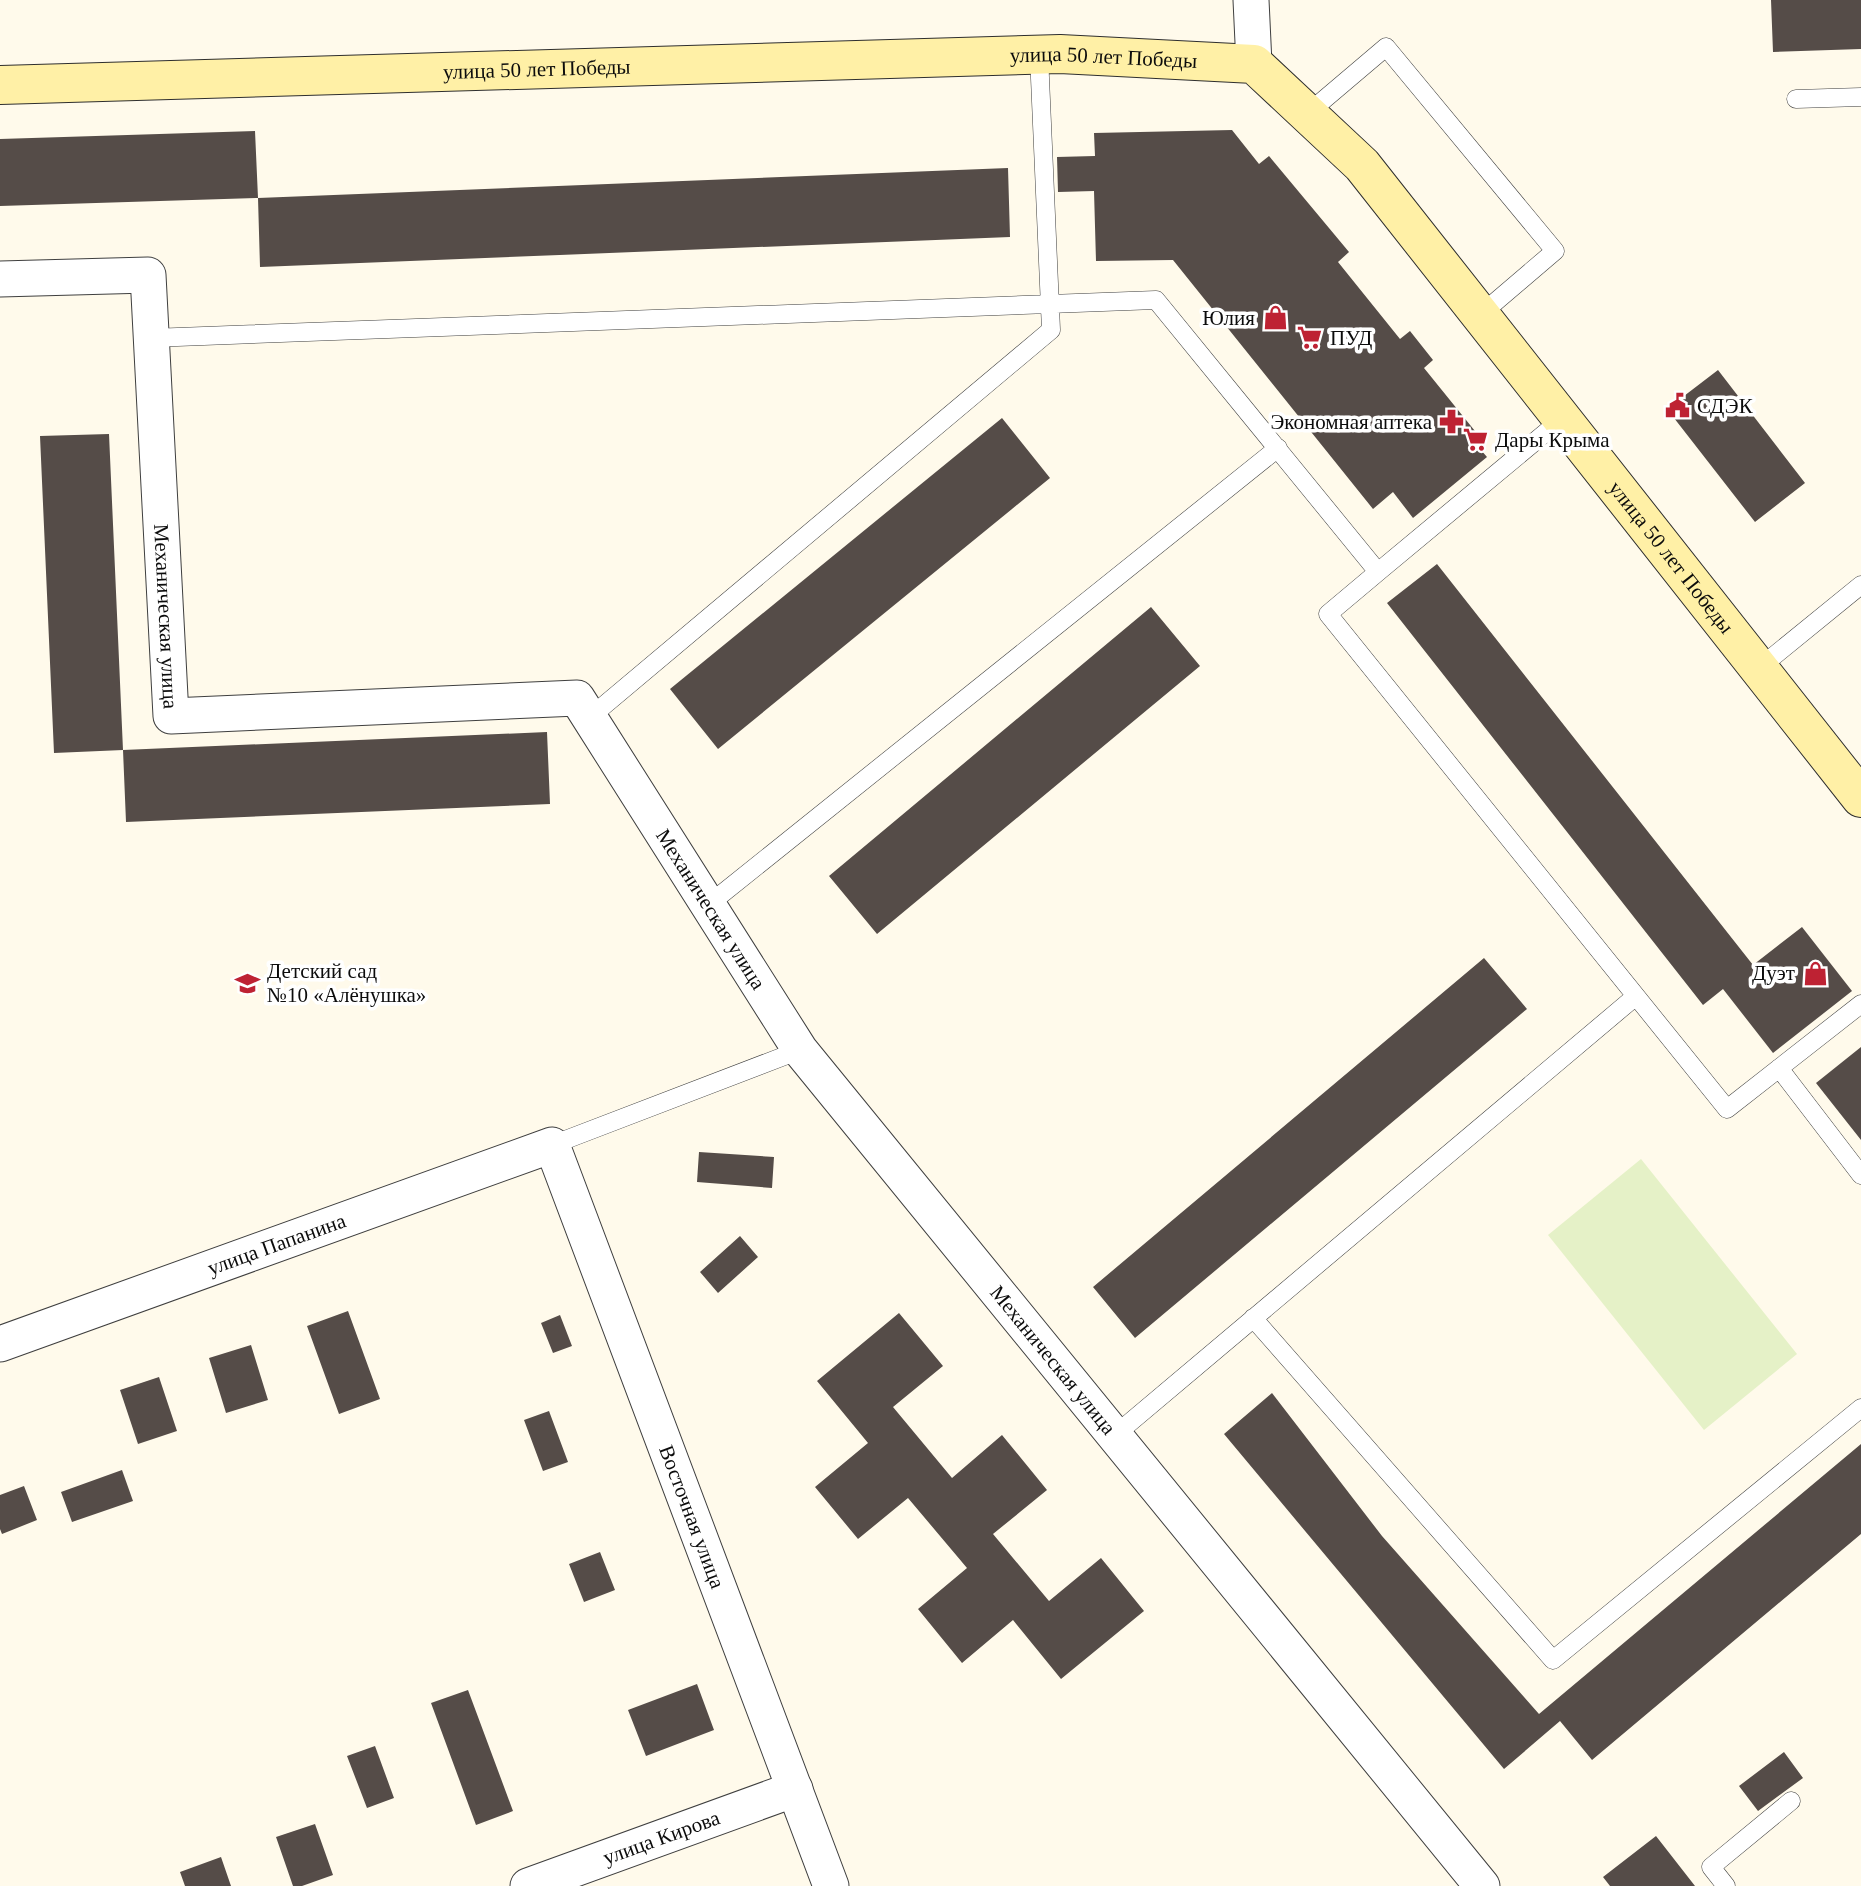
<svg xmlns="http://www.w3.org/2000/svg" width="1861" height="1886" font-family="Georgia,serif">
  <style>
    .pitch { fill: #e5f1c7 }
    .building { fill: #554c48 }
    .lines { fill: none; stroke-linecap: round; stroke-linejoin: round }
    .lane-casing { stroke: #3f3f3f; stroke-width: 19 }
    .street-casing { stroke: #3f3f3f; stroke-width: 37 }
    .secondary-casing { stroke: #2e2e2e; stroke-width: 40 }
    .lane { stroke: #fff; stroke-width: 18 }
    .street { stroke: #fff; stroke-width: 35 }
    .secondary { stroke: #fff0a6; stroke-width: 38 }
    .labels { text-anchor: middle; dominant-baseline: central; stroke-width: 7; stroke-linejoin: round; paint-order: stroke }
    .street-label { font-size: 21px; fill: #0c0c0c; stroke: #fff }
    .poi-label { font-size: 21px; fill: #0c0c0c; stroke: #fff; text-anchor: start }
  </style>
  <rect width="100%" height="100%" fill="#fffaeb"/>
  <!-- pitch -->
  <path class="pitch" d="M1641,1159L1797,1354L1704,1430L1548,1235Z"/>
  <!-- building -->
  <path class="building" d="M1771,0H1861V49L1773,52Z
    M1232,130L1259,164L1269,156L1349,252L1338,262L1400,339L1410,331L1433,360L1424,368L1479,436L1474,442L1487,457L1413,518L1393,492L1373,509L1173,260L1096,261L1094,191L1058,192L1057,157L1095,156L1094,133Z
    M255,131L258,198L0,206V139Z
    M1008,168L1010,237L260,267L258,198Z
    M1718,370L1805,483L1755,522L1667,409Z
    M1002,418L1050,478L718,749L670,689Z
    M109,434L123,750L547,732L550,804L126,822L123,750L54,753L40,436Z
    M1437,564L1753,965L1802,927L1852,991L1773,1053L1723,989L1703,1005L1387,603Z
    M1151,607L1200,666L877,934L829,876Z
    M1484,958L1527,1009L1135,1338L1093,1287Z
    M1861,1047V1140L1816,1083Z
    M699,1152L774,1157L772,1188L697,1182Z
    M740,1236L758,1257L718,1293L700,1272Z
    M348,1311L380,1399L339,1414L307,1326Z
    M899,1313L943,1366L893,1407L952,1478L1002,1435L1047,1490L993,1534L1049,1601L1101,1558L1144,1611L1061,1679L1013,1620L962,1663L918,1609L967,1568L908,1498L858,1539L815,1487L868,1443L817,1381Z
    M560,1315L572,1346L553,1353L541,1323Z
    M251,1345L268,1400L226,1413L209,1358Z
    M159,1377L177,1431L138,1444L120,1390Z
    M1272,1393L1382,1536L1539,1714L1861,1444V1534L1592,1760L1560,1721L1504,1769L1224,1434Z
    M549,1411L568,1462L543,1471L524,1420Z
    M122,1470L133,1501L72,1522L61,1492Z
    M24,1486L37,1520L2,1534L0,1529V1495Z
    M600,1552L615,1590L584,1602L569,1564Z
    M697,1684L714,1730L646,1756L628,1710Z
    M468,1690L513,1811L476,1825L431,1703Z
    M375,1746L394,1798L367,1808L347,1756Z
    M1784,1752L1803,1778L1758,1811L1739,1786Z
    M315,1824L333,1875L302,1886H293L276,1837Z
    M1656,1836L1695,1886H1610L1603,1877Z
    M221,1857L231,1886H185L180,1872Z"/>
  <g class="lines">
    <defs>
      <path id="lane" d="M1796,99L1861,97
        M1307,114L1386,47L1555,251L1480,315
        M151,338L1156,300L1378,572L1562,419
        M1378,572L1328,614L1727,1109L1861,1004
        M1759,668L1861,585
        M589,718L1051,330L1039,55
        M708,905L1278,448
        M1779,1068L1861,1175
        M552,1145L800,1050
        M1253,1318L1553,1660L1861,1408
        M1115,1435L1636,996
        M1726,1886L1711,1867L1791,1801"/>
      <g id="street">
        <path d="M1251,0L1254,64"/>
        <path id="s1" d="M0,279L148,275L171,716L577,698L800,1050L1482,1886"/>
        <path id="s2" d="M0,1344L552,1145L831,1886"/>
        <path id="s3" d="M528,1886L795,1789"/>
      </g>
      <g id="secondary">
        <path id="s4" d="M0,85L1060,54L1254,64L1362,165L1861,798"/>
      </g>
    </defs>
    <!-- lane casing -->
    <use href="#lane" class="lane-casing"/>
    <!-- street casing -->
    <use href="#street" class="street-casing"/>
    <!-- secondary casing -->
    <use href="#secondary" class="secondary-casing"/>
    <!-- lane -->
    <use href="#lane" class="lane"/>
    <!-- street -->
    <use href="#street" class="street"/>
    <!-- secondary -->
    <use href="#secondary" class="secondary"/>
  </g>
  <!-- icons -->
  <defs>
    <symbol id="shop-bare" viewBox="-9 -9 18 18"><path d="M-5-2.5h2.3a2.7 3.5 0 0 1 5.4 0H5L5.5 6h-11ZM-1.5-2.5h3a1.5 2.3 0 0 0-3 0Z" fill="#be2233" stroke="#fff" stroke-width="2.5" paint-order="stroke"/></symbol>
    <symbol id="supermarket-bare" viewBox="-9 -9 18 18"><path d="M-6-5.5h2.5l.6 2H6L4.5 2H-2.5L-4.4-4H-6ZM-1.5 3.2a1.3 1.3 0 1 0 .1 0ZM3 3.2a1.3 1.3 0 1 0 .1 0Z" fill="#be2233" stroke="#fff" stroke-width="2.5" paint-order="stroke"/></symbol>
    <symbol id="civic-bare" viewBox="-9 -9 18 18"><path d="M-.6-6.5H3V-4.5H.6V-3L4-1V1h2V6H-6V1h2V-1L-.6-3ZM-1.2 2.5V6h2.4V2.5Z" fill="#be2233" stroke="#fff" stroke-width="2.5" paint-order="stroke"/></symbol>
    <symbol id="pharmacy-bare" viewBox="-9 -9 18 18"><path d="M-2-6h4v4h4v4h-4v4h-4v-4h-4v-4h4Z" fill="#be2233" stroke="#fff" stroke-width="2.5" paint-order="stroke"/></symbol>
    <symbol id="school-bare" viewBox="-9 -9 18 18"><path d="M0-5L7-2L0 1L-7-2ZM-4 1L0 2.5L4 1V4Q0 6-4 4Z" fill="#be2233" stroke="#fff" stroke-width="2.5" paint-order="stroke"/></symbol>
  </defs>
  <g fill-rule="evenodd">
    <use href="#shop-bare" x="1258" y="300" width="35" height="35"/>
    <use href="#supermarket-bare" x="1292" y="320" width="35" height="35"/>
    <use href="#civic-bare" x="1660" y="388" width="35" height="35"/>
    <use href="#pharmacy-bare" x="1434" y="404" width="35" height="35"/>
    <use href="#supermarket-bare" x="1458" y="422" width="35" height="35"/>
    <use href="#shop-bare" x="1798" y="956" width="35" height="35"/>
    <use href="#school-bare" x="230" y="966" width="35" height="35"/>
  </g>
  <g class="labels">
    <!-- street labels -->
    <g class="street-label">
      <text stroke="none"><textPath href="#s4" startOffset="1104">улица 50 лет Победы</textPath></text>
      <text stroke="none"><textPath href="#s4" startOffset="537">улица 50 лет Победы</textPath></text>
      <text stroke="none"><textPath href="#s4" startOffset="1902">улица 50 лет Победы</textPath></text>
      <text stroke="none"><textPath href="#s1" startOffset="490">Механическая улица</textPath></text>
      <text stroke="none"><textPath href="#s1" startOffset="1246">Механическая улица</textPath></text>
      <text stroke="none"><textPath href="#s2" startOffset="294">улица Папанина</textPath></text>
      <text stroke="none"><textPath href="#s1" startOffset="1813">Механическая улица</textPath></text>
      <text stroke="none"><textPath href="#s2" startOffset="984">Восточная улица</textPath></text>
      <text stroke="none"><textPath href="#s3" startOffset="142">улица Кирова</textPath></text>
    </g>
    <!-- poi labels -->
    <g class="poi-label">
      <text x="1255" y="318" text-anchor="end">Юлия</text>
      <text x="1330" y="338">ПУД</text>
      <text x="1697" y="406">СДЭК</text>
      <text x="1432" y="422" text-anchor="end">Экономная аптека</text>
      <text x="1495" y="440">Дары Крыма</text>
      <text x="267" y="971">Детский сад<tspan x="267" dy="24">№10 «Алёнушка»</tspan></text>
      <text x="1795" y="973" text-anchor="end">Дуэт</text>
    </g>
  </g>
</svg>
